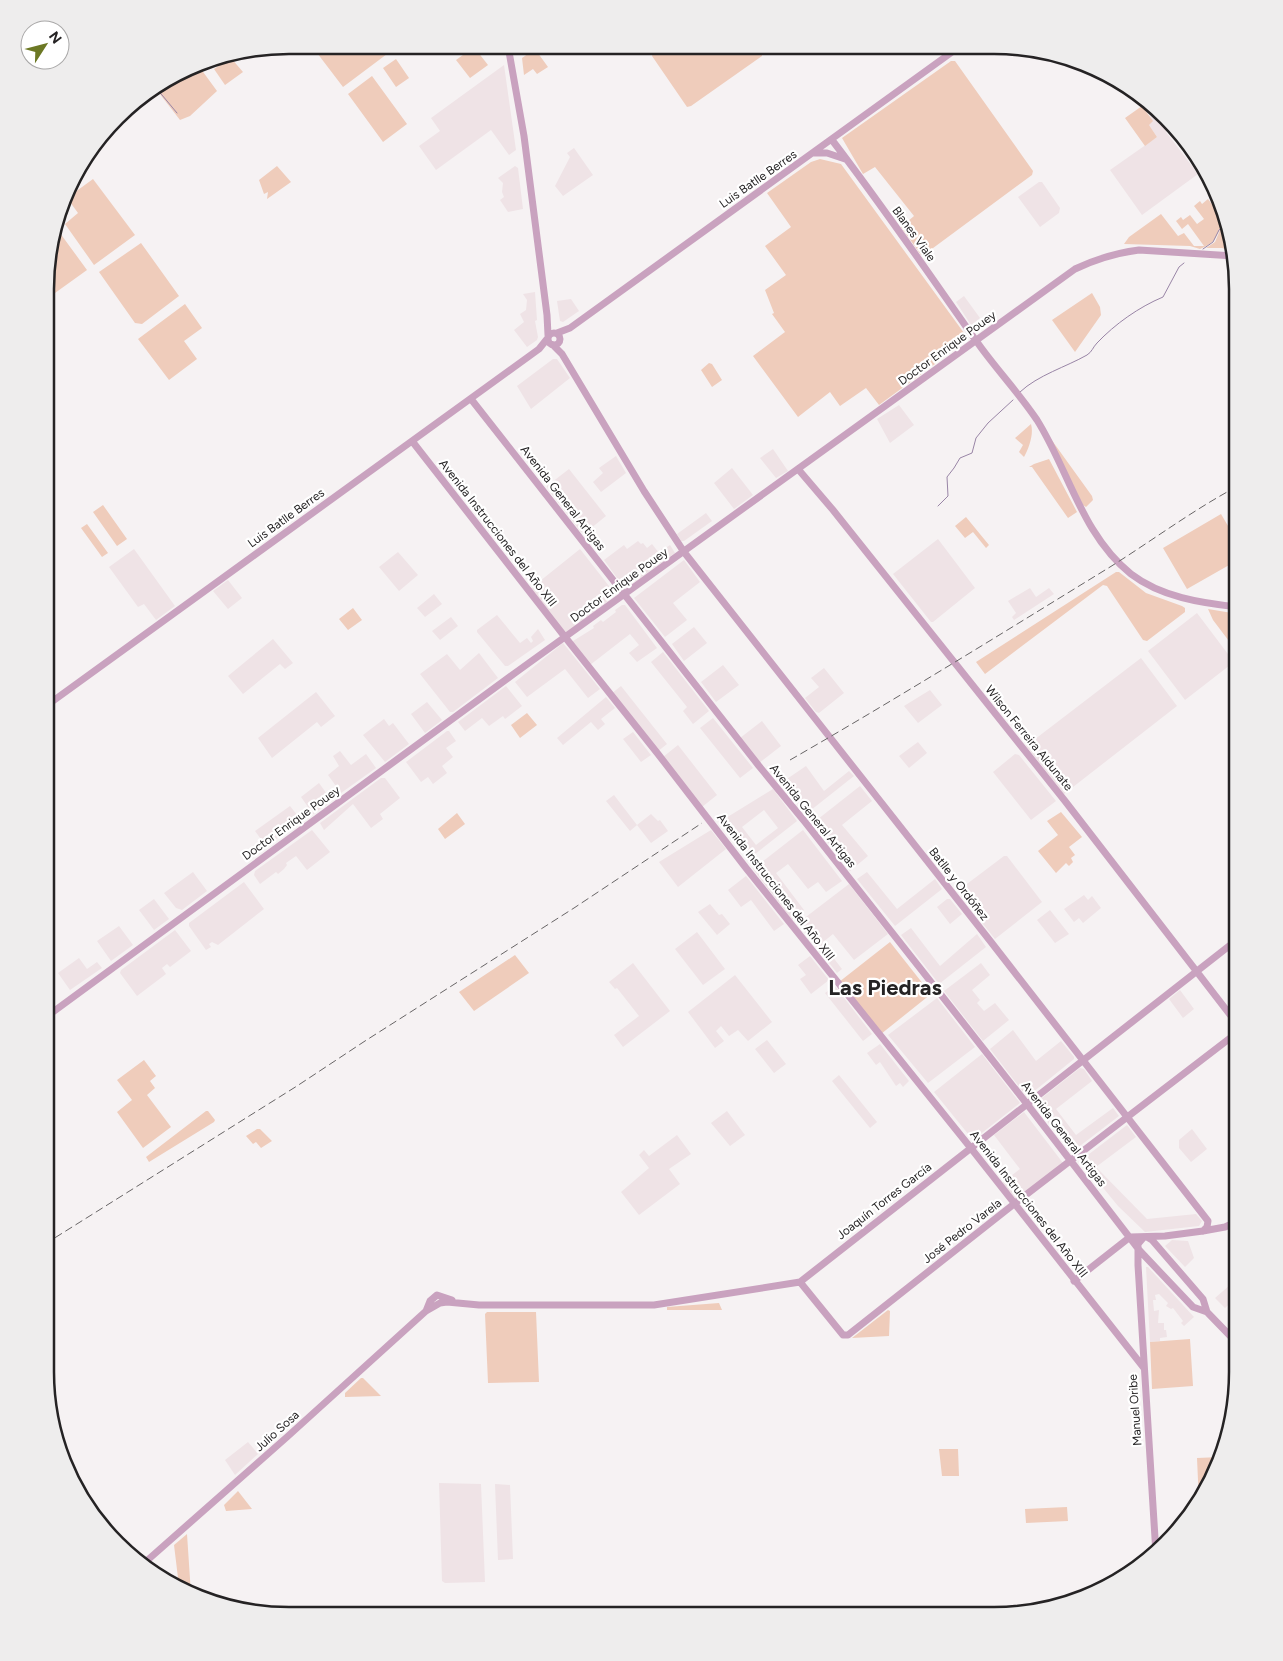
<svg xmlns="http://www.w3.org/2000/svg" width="1283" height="1661" font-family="Figtree,sans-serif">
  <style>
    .built { fill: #efe3e6; fill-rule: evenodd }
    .green { fill: #efccbb }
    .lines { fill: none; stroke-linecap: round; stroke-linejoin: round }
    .stream { stroke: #9985a6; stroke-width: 1 }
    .tertiary { stroke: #c9a2bf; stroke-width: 7 }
    .rail { stroke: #686566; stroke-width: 1; stroke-dasharray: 8 4; stroke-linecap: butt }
    .labels { text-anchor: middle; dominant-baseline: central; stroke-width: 4.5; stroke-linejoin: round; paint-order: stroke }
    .street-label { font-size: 12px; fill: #252324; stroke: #fff }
    .town-label { font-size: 22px; font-weight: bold; fill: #252324; stroke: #fff }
    .rim { fill: none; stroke: #252324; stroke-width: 2.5 }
  </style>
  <rect width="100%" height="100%" fill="#f6f2f3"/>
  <!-- built -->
  <path class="built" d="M504,65L516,150L509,155L491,130L436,170L419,146L440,131L431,118Z
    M1157,110L1169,129L1166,132L1198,174L1142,215L1110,170L1157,137L1148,124L1152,121L1149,116Z
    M574,148L593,175L563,196L555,186L570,157L567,153Z
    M515,166L518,168L523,209L508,212L500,200L504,197L502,192L503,183L498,178Z
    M1039,182H1042L1060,208L1059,213L1040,227L1018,197Z
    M535,292L537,320L535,321L538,337L537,340L527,347L514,330L524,322L520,314L526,310L527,300L523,294Z
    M964,296L980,318L971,325L956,302Z
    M571,299L579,311L563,322L560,321L557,301Z
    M553,359H557L570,378L531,409L517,386Z
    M899,405L914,425L890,443L877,419Z
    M773,449L788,471L776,478L760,458Z
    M616,456L626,473L601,492L593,482L603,473L599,468Z
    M732,468L753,495L734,509L714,483Z
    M569,469L606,516L585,533L581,532L548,489L547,486Z
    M706,513L712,521L684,541H681L677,534Z
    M938,539L975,588L933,622H931L893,574Z
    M638,541L641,544L643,543L647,548L652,544L659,553L662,551L661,549L663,548L664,549L670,545L675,553L625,589L604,560L624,545L627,549Z
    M134,549L175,606L156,620L144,604L138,607L109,567Z
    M580,549L616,595L566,633L530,589Z
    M398,552L418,575L399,591L379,567Z
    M684,560L700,582L673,603L687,620L665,637L634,598Z
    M228,580L242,598L228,609L213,591Z
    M1030,588L1036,597L1049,588L1054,594L1014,620L1012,617L1016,613L1008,601Z
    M434,594L442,604L425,617L417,608Z
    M622,605H625L657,648L637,662L629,653L639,645L630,634L590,665L573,644V641L594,628L593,626L601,620L603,622L616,612L615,610Z
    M1197,613L1234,662L1185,700L1148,651Z
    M497,615L520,643L527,638L531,643L533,641L531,637L538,629L545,640L508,666H505L477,632V630Z
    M451,617L458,626L440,640L432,631Z
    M694,627L707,643L684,661L672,644Z
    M273,639L293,663L285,669L280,664L243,694L228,676Z
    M563,643L600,689L588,698L565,669L527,697L515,682Z
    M663,652L709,711L693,724L683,711L687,707L651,662Z
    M479,653L498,678L453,712H450L420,674L447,654L460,670Z
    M1141,658L1177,706L1064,794L1026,746Z
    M723,665L739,685L716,702L701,682Z
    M824,668L844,693L819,713L816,712L805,698L819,687L811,678Z
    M506,686L522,706L505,719L503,716L489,726L482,718L465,731L458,722Z
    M621,686L667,744L657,752L611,694Z
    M930,690L942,705L918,723L904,706Z
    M316,692L335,716L321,727L317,722L272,758L258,738Z
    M606,697L615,708L601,719L605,724L598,730L591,722L563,745L557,738Z
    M427,702L442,720L425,733L411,714Z
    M713,718L753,768L740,778L700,728Z
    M384,719L389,726L393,723L409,744L385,762L363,735Z
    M762,721L781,746L759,763L740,738Z
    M447,731H449L456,741L446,748L453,757L442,766L447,773L433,784L428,777L421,782L406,762Z
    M633,732L651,755L641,762L623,739Z
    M918,742L927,753L909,768L899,756Z
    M678,745L717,795L702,807L663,757Z
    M340,751L351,765L366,754L376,768L341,793L328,775L339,766L333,756Z
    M1015,754L1019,755L1056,801L1031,820L993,772Z
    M806,766L824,791L849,771L854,776L806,814L781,783Z
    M381,778H385L400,798L380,814L383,819L371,828L353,804L324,830L320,823Z
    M319,783L332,801L313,814L301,797Z
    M860,786L872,801L842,825L868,856L850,871L813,823Z
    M773,789L797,821L750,858L721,821ZM764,810L778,828L756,845L742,827Z
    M614,795L637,825L651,814L658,821L660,820L668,831L651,843L637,825L630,831L606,801Z
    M290,806L302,821L266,846L255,831Z
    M312,830L330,852L307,870L296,856L286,863L287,865L284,869L278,874L276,872L260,884L254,875L255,871Z
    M711,830L726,849L678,887L659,862Z
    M803,830L842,881L826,892L818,882L808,889L788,864L776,873L804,910L792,920L753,869Z
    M1004,856H1007L1042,902L995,939L959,894V890Z
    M193,872L207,891L182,910L176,908L164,893Z
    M867,872L897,909L935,879L942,889L895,926L857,879Z
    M746,876L784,924L774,931L751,900L741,907L728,890Z
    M244,882L264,909L218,945L212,942L209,944L211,947L206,950L189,926V923Z
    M849,884L888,934L854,960L833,934L822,943L842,969L837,973L798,923Z
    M1084,895L1088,900L1092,896L1101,908L1083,923L1079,918L1074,922L1064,909Z
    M154,899L169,919L154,930L139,910Z
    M947,899H950L962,914L950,924L937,907Z
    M710,904L719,915L722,914L730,924L717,935L698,912Z
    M1050,910L1069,934L1055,943L1037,920Z
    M119,926L133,945L111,961L97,941Z
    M911,928L940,966L977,934L986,947L939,984L901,935Z
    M175,930L191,951L170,967L167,964L162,968L166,974L137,996L120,973L121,970Z
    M697,932L725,969L703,985L675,949Z
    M810,956L829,980L811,994L800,979L806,975L798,965Z
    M79,958L87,969L97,962L102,968L70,990L58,973Z
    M633,963L670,1011L623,1047L614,1035L639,1016L617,988L615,989L609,982Z
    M981,963L990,975L972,990L980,1000L977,1003L984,1011L995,1003L1009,1020L983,1041L944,991Z
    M735,975L772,1022L748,1041L738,1030L729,1036L721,1026L716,1031L724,1041L715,1048L688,1012Z
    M835,986L872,1034L863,1041L825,993Z
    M1180,990L1194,1009L1183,1018L1169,999Z
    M937,998L975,1047L928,1083L888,1035Z
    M1013,1030L1036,1061L1061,1041L1074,1057V1059L1027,1097L990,1049Z
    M767,1040L786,1064L774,1073L755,1049Z
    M880,1044L909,1081L903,1087L900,1083L896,1086L880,1062L876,1065L867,1053Z
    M982,1054L1020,1103L973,1140L934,1092Z
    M1080,1068L1084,1069L1092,1081L1056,1109L1076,1135L1113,1108L1119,1116L1072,1152L1070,1151L1034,1104Z
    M839,1075L877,1122L870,1128L832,1081Z
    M727,1111L745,1135L730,1146L711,1123Z
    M1024,1112L1063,1163L1015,1200L1002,1183L1020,1169L994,1135Z
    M1127,1125L1136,1137L1096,1167L1147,1219L1196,1214L1202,1221L1199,1226L1145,1232L1118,1206L1100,1184L1097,1185L1080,1163V1161Z
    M1192,1129L1207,1149L1191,1162L1179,1148V1140Z
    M677,1135L691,1154L669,1169L680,1184L639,1215L621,1192L649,1168L639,1155L644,1150L649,1156Z
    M1172,1240L1188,1241L1194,1258L1185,1267L1165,1246Z
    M1146,1267H1148L1194,1317L1184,1326L1181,1323L1183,1321L1173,1308L1171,1309L1166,1306L1168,1303L1159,1294L1155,1295L1156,1300H1153L1154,1311L1159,1310L1158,1323H1164V1330H1166L1167,1337L1160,1338V1341L1150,1342Z
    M1238,1278L1237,1297L1225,1308L1215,1298Z
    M248,1442L258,1454L235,1475L225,1460Z
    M439,1483L481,1484L485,1582L445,1583L442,1581Z
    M495,1484L510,1485L513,1559L498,1560Z"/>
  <!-- green -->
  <path class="green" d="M311,45H386L391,51L343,87Z
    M663,46H758L762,53V56L691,106L687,107L652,56L653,53Z
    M474,47L488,65L470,78L456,60Z
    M535,49L548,67L537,74L533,69L524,75L522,58Z
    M231,58L243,72L225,85L214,69Z
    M396,59L409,78L396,87L383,68Z
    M951,61H955L1033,171L1032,175L925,254L921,255L901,227L914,216L875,167L863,174L842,138Z
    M198,65L217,91L190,116L180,120L156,89Z
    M372,76L407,124L383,142L348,94Z
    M1142,106L1153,121L1149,125L1157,137L1145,146L1125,118Z
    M820,159L841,164L964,333V339L961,345L879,405L866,388L840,406L830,392L798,417L753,356L785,332L772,314L774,313L765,290L786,275L765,246L791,227L767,193L811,162Z
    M277,166L291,182L267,199L268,192L264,194L259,180Z
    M93,179L135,235L94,265L65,224L78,213L67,198Z
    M1208,199L1218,212L1223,208L1228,221C1219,226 1219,233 1214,240C1210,245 1204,247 1200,249L1190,246L1124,244L1129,237L1161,214L1178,236L1184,233L1194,246H1204L1188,224L1182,229L1176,221L1181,217L1183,220L1190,215L1197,224L1204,219L1194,206L1200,201L1202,204Z
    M1229,223L1233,251L1222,248H1206L1215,242L1220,230Z
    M57,229L87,270L55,293L47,280V257Z
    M141,243L179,296L142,324L135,323L99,272Z
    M1092,293L1100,307L1101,315L1075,352L1052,320Z
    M185,304L202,328L184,341L197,359L169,380L138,339Z
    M709,363L712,364L722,380L712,387L701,370Z
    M1031,424C1034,434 1029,448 1024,457L1019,452L1023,445L1015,438Z
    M1043,428L1092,496L1093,500L1086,507L1083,505L1044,432Z
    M1049,459L1077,512L1068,518L1032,467H1029L1034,464Z
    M103,505L127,539L117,546L93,512Z
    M1221,514L1238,543V560L1187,589L1163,548Z
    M966,517L989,545L986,548L973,532L965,538L955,526Z
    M87,524L108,553L102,557L81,528Z
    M1116,572H1119L1146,593L1182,606L1185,608V612L1147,641L1143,640L1107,586L1103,585L985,674L976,662Z
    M353,608L362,620L348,630L339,619Z
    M1208,609L1238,614V653L1213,620Z
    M527,713L537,725L520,738L511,725Z
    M1061,812L1082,837L1069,847L1075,855L1071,858L1073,862L1069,866L1066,863L1056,873L1038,851L1058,835L1047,821Z
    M457,813L465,824L445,839L438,829Z
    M890,942L931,994L881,1034L839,982Z
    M515,955L529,973L474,1011L459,992Z
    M144,1060L156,1076L150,1081L155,1088L147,1095L171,1127L143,1148L117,1112L132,1100L117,1080Z
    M206,1111H208L215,1120L214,1122L149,1162L146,1157Z
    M257,1129H260L272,1141L261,1148L256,1142L253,1144L246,1136Z
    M719,1303L722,1310H667V1307Z
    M888,1310L890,1311L889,1336L852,1338Z
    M487,1312H536L539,1382L488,1383L485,1314Z
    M1190,1339L1193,1386L1152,1389L1150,1342Z
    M361,1378H363L381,1396L345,1397V1393Z
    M939,1449H958L959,1476H942Z
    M1220,1457V1461L1199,1503L1197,1458Z
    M238,1491L252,1509L226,1511L224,1505Z
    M1067,1507L1068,1521L1026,1523L1025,1509Z
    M187,1534L191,1594L176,1586H179L174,1545Z"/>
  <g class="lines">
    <!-- stream -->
    <path class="stream" d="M157,89L177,113
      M1203,249L1213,242L1219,230L1228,222
      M1020,392C1038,375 1066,367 1087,355C1092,352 1093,347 1097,343C1115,324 1139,307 1163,297L1179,267L1184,263
      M938,506L948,496L947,477L954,468L960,458L972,453L976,438L988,423L1013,400"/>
    <!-- tertiary -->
    <path class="tertiary" d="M508,46L524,136L547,315L548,335
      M832,140C882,205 929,274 977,342C996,369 1019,393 1037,420C1069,471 1082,535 1131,574C1161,597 1201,603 1238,607
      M814,153H827L845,159
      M548 339a6 6 0 1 1 12 0a6 6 0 1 1-12 0Z
      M557,333L570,328L959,47
      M553,345L562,354L644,491L684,552L991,942L1208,1221L1207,1227L1203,1231
      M471,399L759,766L805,822L1027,1104L1140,1251L1193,1307L1207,1312L1237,1343
      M412,441L565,637L658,754L746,868L970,1147L1144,1368
      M798,469L833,510L1065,801L1238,1025
      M46,706L528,357L539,349L547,339
      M46,1017L515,673L1075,269C1096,259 1116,253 1139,250L1234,256
      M1144,1237L1138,1244V1265L1156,1554
      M1147,1237L1152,1240L1203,1299L1207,1312
      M1074,1281L1130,1237L1165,1236L1203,1231L1225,1227L1238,1221
      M800,1282L843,1335H848L1014,1204L1238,1032
      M426,1311L430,1301L437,1295L452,1300
      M142,1565L287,1437L404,1331L426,1311L440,1303L447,1302L479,1305H654L800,1282L1238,939"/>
    <!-- rail -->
    <path class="rail" d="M790,760C898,698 1004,632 1110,567C1153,540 1193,510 1238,486
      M45,1244L297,1086L365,1041L574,908L702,823"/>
  </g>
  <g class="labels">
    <!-- street labels -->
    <g class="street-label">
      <text transform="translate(758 179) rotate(-35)">Luis Batlle Berres</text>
      <text transform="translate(914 234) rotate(54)">Blanes Viale</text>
      <text transform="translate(947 348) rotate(-36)">Doctor Enrique Pouey</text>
      <text transform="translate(563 498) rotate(52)">Avenida General Artigas</text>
      <text transform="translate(286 518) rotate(-36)">Luis Batlle Berres</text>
      <text transform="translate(498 533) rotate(52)">Avenida Instrucciones del Año XIII</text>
      <text transform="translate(619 585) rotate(-36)">Doctor Enrique Pouey</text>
      <text transform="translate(1029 738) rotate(51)">Wilson Ferreira Aldunate</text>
      <text transform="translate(813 816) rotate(51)">Avenida General Artigas</text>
      <text transform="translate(291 823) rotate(-36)">Doctor Enrique Pouey</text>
      <text transform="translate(959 884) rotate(52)">Batlle y Ordóñez</text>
      <text transform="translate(776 887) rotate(52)">Avenida Instrucciones del Año XIII</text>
      <text transform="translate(1064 1134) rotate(52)">Avenida General Artigas</text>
      <text transform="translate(884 1201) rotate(-38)">Joaquín Torres García</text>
      <text transform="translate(1029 1204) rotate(52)">Avenida Instrucciones del Año XIII</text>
      <text transform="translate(962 1231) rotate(-38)">José Pedro Varela</text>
      <text transform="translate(1135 1410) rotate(-94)">Manuel Oribe</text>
      <text transform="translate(277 1431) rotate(-42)">Julio Sosa</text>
    </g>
    <!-- town labels -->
    <g class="town-label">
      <text x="885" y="987">Las Piedras</text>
    </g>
  </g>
  <!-- crop -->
  <path d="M0 0H1283V1661H0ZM289 54H994A235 235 0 0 1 1229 289V1372A235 235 0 0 1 994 1607H289A235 235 0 0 1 54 1372V289A235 235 0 0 1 289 54Z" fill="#eeeded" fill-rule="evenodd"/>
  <path class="rim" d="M289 54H994A235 235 0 0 1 1229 289V1372A235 235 0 0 1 994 1607H289A235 235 0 0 1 54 1372V289A235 235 0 0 1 289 54Z"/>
  <!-- north arrow -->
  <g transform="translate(45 45) rotate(54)"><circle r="24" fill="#ffffff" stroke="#a8a7a7"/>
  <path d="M0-4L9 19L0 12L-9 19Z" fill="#6c7824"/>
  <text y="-8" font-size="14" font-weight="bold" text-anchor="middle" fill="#252324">N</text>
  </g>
</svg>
